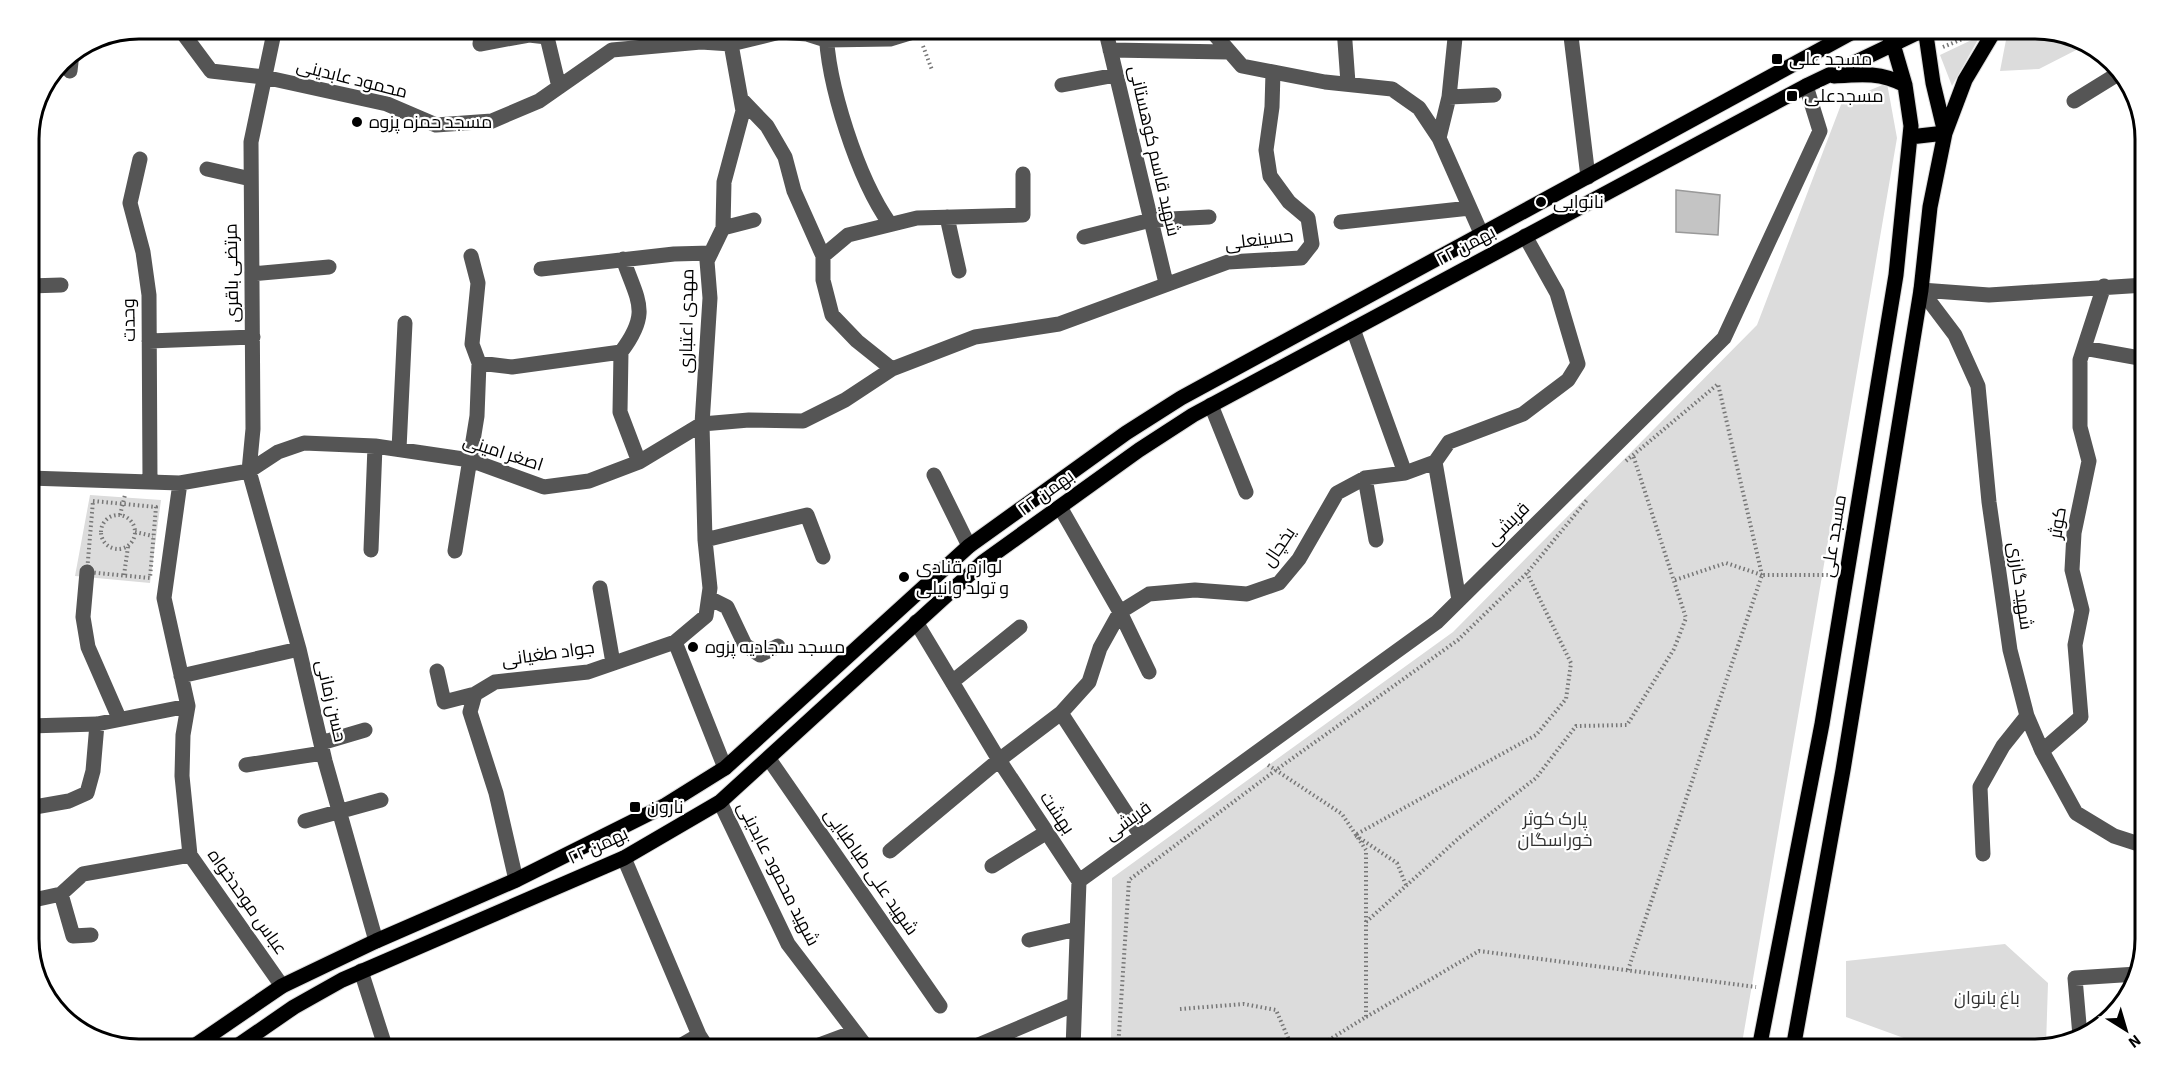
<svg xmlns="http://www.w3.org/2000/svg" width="2174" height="1078" font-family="'Source Sans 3',Cairo,sans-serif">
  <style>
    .green { fill: #dcdcdc }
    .building { fill: #c4c4c4; stroke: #999; stroke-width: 1.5 }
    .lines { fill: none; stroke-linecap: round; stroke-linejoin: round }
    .major-casing { stroke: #dbdbdb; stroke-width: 17 }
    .path { stroke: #777; stroke-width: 4; stroke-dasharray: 1.5 3; stroke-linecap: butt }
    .minor { stroke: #555; stroke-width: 15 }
    .major { stroke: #000; stroke-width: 15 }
    .poi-dot { fill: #000; stroke: #fff; stroke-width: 2 }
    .labels { text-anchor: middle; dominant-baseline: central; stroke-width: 4.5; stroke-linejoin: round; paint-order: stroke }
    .poi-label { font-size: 18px; fill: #000; stroke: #fff; text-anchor: start }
    .street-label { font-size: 18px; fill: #000; stroke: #fff }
    .park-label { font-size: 18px; fill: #333; stroke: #fff }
    .rim { fill: none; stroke: #000; stroke-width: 3 }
  </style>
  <rect width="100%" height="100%" fill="#fff"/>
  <!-- green -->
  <path class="green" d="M2017,29H2035L2084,40L2088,44L2039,69L2000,71L2006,40Z
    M1980,36L1952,86L1940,55Z
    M1887,83L1897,138L1741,1049H1111L1112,878L1453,632L1757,325L1842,102Z
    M90,495L161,500L150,583L75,576Z
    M2005,944L2048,983L2046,1046L2035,1049H1925L1923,1045L1846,1017V961Z"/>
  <!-- building -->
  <path class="building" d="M1676,190L1720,195L1718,235L1676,232Z"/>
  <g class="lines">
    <defs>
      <path id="major" d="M1834,76C1861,74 1881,72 1905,85
        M1910,137L1945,133L1965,80L1996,28
        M190,1049L282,986L376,941L516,880L664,806L725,768L969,546L1126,433L1181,398L1860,28
        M233,1049L294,1007L342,980L624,858L720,802L983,562L1139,450L1193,415L1806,86L1927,28
        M1759,1049L1822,724L1896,275L1911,126L1905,85L1893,44L1885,28
        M1793,1049L1843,770L1921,290L1930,207L1945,133L1933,83L1925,28"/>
    </defs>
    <!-- major casing -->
    <use href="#major" class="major-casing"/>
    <!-- path -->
    <path class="path" d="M923,46L932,70
      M1943,47L1972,35
      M1626,461L1718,384L1762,575
      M93,501L156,507L150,578L87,572Z
      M101 532a17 17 0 1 1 34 0a17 17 0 1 1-34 0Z
      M120,515L125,495
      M135,532L153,536
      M124,575L128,547
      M1675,580L1726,563L1762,575
      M1268,765L1342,814L1366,850V1017L1314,1049
      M1406,885L1397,863L1355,835L1536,735L1566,699L1571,663L1527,573
      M1366,922L1459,838L1536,778L1576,726L1627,725L1674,649L1686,618L1633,455
      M1628,970L1762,575H1831
      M1180,1009L1244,1004L1276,1010L1293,1049
      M1366,1017L1479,951L1756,987
      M1118,1049L1129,880L1276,770L1458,640L1527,573L1587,500"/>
    <!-- minor -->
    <path class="minor" d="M179,28L211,71L264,77L387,104L436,125L492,121L539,101L612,50L701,42L731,44L780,32L807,34L826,40L890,39L926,28
      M275,28L251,142L253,429L249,471L299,649L325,761L376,941
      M482,28L480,44L529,35L547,37L559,87
      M826,28C827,84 858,179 890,224
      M1105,28L1166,283
      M1209,28L1242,66L1325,82L1392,89L1419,108L1439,138L1481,233
      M1344,28L1348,83
      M1570,28L1588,177
      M1110,50L1228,52
      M70,71L72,53
      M1062,85L1116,75
      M1449,97L1494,95
      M742,100L767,126L785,157L794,191L823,256V280L832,315L857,341L892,369
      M2074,101L2121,72
      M1439,138L1449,97L1456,28
      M140,159L130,203L143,252L149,295L150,482
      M207,169L251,179
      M947,217L959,271
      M1341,222L1470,208
      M723,228L754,220
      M1084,237L1151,220L1209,217
      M823,256L848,235L917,218L1023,215V174
      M541,269L674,254L711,253
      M252,274L329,267
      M29,286L61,285
      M1921,290L1955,335L1978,386L1989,502L2010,650L2027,716L2042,751L2076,813L2114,836L2145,846
      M1921,290L1989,295L2145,285
      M1353,329L1405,473
      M149,341L253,337
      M2084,348L2145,359
      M621,352L620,412L639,462
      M479,363L512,367L621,352C651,312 638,302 623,259
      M1211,405L1246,492
      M399,449L405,323
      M1435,462L1459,600
      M934,475L969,546
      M29,478L180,483L249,471L278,452L304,443L375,446L470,460L544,487L589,481L639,462L702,424L749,420L803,421L845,400L892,369L975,337L1059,324L1228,262L1301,258L1312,244L1308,218L1289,202L1270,176L1266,150L1272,107L1273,72
      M1365,478L1376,540
      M180,483L164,598L188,706L183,735L182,776L190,855L282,986
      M1060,507L1120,612L1149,672
      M705,540L807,515L823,557
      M371,550L375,446
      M455,551L477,416L479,363L472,344L478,283L471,256
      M87,572L83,617L88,647L119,718
      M600,588L613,663
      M709,598L727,607L745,645L760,655L778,646
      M916,622L999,760L1079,881L1073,1049
      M437,671L444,702L475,694
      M181,676L299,649
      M952,682L1020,627
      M1061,713L1141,836
      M29,726L97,724L188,706
      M321,743L365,730
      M2042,751L2081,717L2075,645L2082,610L2072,570L2074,533L2089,461L2080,427V360L2104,286
      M769,759L940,1006
      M246,765L323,753
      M725,768L675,642L706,616L710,588L705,540L702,424L710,298L707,261L723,228L724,182L743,111L731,44V28
      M720,802L788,944L868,1049
      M29,808L69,801L87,793L93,771L97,724
      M305,821L381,800
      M890,851L999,760L1061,713L1089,682L1100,648L1120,612L1149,594L1195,590L1247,594L1279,583L1299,559L1337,493L1365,478L1405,473L1435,462L1449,442L1523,414L1568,380L1578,364L1557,293L1525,236
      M1983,854L1980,787L2003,746L2027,716
      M624,858L699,1035L708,1049
      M992,866L1047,832
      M516,880L496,793L470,712L475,694L495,682L588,672L675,642
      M1079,881L1437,622L1724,338L1820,131L1806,86
      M61,894L73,936L91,935
      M29,901L61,894L83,874L190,855
      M1029,940L1077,929
      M361,971L386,1049
      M2080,1036L2075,978L2137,974
      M811,1048L854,1032
      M675,1049L699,1035
      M969,1049L1073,1005"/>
    <!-- major -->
    <use href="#major" class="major"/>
  </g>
  <!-- markers -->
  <g class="poi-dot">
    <rect x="1771" y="53" width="12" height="12" rx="3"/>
    <rect x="1786" y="90" width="12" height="12" rx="3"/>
    <circle cx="357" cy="122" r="6"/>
    <circle cx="1541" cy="202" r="6"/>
    <circle cx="904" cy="577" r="6"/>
    <circle cx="693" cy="647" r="6"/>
    <rect x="629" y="801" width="12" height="12" rx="3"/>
  </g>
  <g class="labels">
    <!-- poi labels -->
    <g class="poi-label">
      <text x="1789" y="59">مسجد علی</text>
      <text x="1804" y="96">مسجدعلی</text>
      <text x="369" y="122">مسجد حمزه پزوه</text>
      <text x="1553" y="202">نانوایی</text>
      <text x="916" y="567">لوازم قنادی<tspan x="916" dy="21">و تولد وانیلی</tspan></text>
      <text x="705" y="647">مسجد سجادیه پزوه</text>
      <text x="647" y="807">نارون</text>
    </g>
    <!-- street labels -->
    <g class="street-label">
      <text transform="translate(352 79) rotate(14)">محمود عابدینی</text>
      <text transform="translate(1154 151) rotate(77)">شهید قاسم کوهستانی</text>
      <text transform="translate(1259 240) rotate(-7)">حسینعلی</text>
      <text transform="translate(1466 246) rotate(-28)">۲۲ بهمن</text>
      <text transform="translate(232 273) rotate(-91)">مرتضی باقری</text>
      <text transform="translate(129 320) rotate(-91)">وحدت</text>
      <text transform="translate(687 321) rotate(-89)">مهدی اعتباری</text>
      <text transform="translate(503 453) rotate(18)">اصغر امینی</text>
      <text transform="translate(1046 493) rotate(-36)">۲۲ بهمن</text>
      <text transform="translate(2058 523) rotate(-81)">کوثر</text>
      <text transform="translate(1508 524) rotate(-45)">قریشی</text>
      <text transform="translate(1834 536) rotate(-81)">مسجد علی</text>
      <text transform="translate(1279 547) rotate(-56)">یخچال</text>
      <text transform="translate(2020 586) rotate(82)">شهید گارزی</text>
      <text transform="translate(548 654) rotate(-8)">جواد طغیانی</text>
      <text transform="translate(331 701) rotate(77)">حسن زمانی</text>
      <text transform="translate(1057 813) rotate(56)">بهشت</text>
      <text transform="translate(1128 821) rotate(-36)">قریشی</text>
      <text transform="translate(598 846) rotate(-25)">۲۲ بهمن</text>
      <text transform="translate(871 872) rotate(55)">شهید علی طباطبایی</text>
      <text transform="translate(778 874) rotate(63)">شهید محمود عابدینی</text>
      <text transform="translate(247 902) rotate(55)">عباس موحدخواه</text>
    </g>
    <!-- park labels -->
    <g class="park-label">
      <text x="1555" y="819">پارک کوثر<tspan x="1555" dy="21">خوراسگان</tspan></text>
      <text x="1987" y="998">باغ بانوان</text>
    </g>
  </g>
  <!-- crop -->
  <path d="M0 0H2174V1078H0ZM139 39H2035A100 100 0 0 1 2135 139V939A100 100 0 0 1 2035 1039H139A100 100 0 0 1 39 939V139A100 100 0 0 1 139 39Z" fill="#fff" fill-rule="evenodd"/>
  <path class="rim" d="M139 39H2035A100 100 0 0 1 2135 139V939A100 100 0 0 1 2035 1039H139A100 100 0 0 1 39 939V139A100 100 0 0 1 139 39Z"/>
  <!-- north arrow -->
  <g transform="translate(2126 1030) rotate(143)" stroke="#ffffff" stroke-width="4.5" paint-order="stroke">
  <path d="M0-4.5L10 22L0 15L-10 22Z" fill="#000000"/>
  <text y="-9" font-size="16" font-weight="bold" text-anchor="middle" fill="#000000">N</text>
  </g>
</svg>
